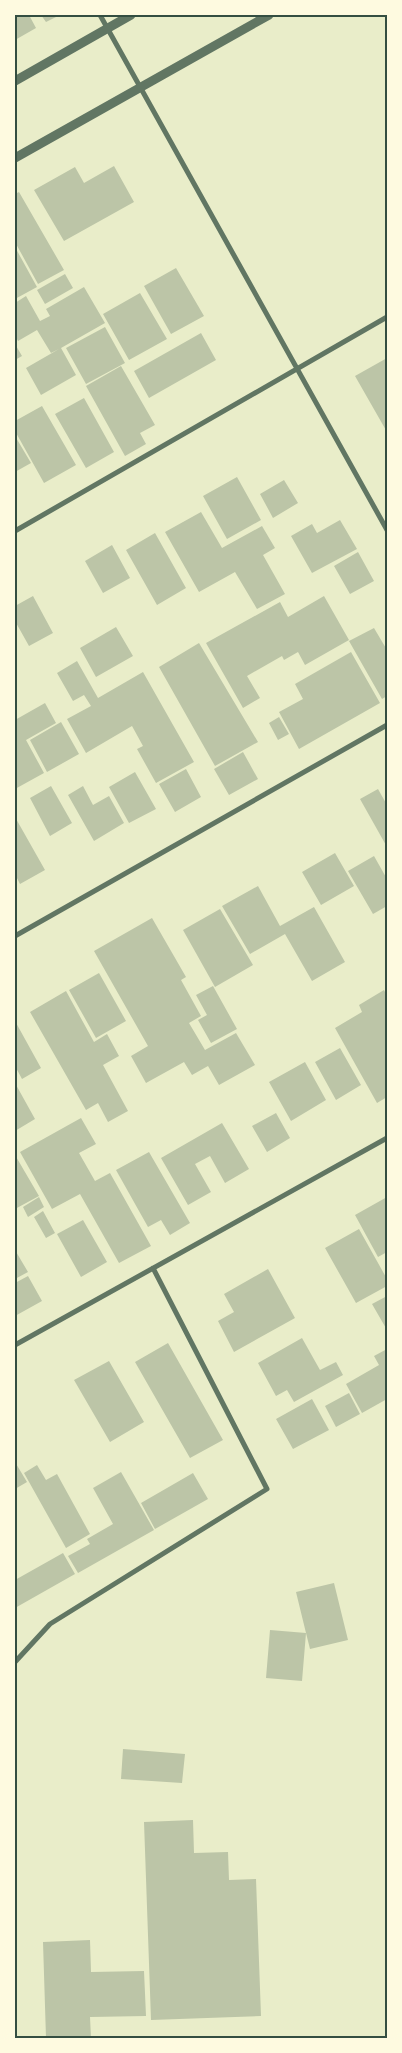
<svg xmlns="http://www.w3.org/2000/svg" width="402" height="2053" font-family="'Exo 2',sans-serif">
  <style>
    .building { fill: #bcc5a7 }
    .lines { fill: none; stroke-linecap: round; stroke-linejoin: round }
    .minor { stroke: #617663; stroke-width: 5 }
    .tertiary { stroke: #617663; stroke-width: 9 }
    .neatline { fill: none; stroke: #344e41; stroke-width: 2 }
  </style>
  <rect width="100%" height="100%" fill="#e9edc9"/>
  <!-- building -->
  <path class="building" d="M15,15H29L36,28L15,40Z
    M41,15H60L46,22Z
    M114,166L134,202L64,241L34,190L75,167L84,183Z
    M19,192L64,270L38,284L15,242V194Z
    M15,247L37,287L15,299Z
    M176,268L204,316L171,334L144,286Z
    M65,274L73,288L45,304L37,290Z
    M84,287L105,323L61,348L76,375L41,395L26,368L59,349L51,353L37,330L18,341L15,335V303L26,296L40,321L50,316L46,309Z
    M140,293L167,339L129,360L103,314Z
    M105,327L125,363L86,384L66,348Z
    M201,333L216,360L149,398L134,371Z
    M15,344L22,356L15,360Z
    M387,358V432L355,376Z
    M121,366L155,425L140,433L146,444L125,456L86,386Z
    M84,398L114,452L86,468L55,414Z
    M42,406L76,465L44,483L15,431V421Z
    M15,436L31,463L15,472Z
    M237,477L261,520L227,539L203,496Z
    M284,480L298,503L273,518L260,494Z
    M201,512L222,548L262,526L275,548L263,555L285,594L257,609L235,572L199,592L165,532Z
    M340,520L357,549L312,573L291,536L312,524L317,533Z
    M155,533L186,588L157,605L126,550Z
    M112,545L130,578L103,593L85,561Z
    M358,552L374,581L350,594L334,566Z
    M33,596L53,633L29,646L15,621V606Z
    M324,596L349,640L305,665L298,652L284,660L282,656L247,676L260,698L243,708L206,643L280,602L288,617Z
    M116,627L133,656L96,677L80,648Z
    M374,628L387,650V696L382,699L349,641Z
    M199,643L258,742L215,766L159,667Z
    M351,652L380,703L299,749L279,712L303,699L295,684Z
    M77,661L98,698L143,672L194,762L156,783L137,749L143,746L132,726L86,753L67,719L91,706L84,695L73,701L57,673Z
    M45,703L56,723L26,740L44,773L15,789V720Z
    M279,717L289,734L278,740L269,723Z
    M61,722L79,754L47,772L30,740Z
    M243,752L258,779L229,795L214,769Z
    M186,769L201,797L175,812L159,784Z
    M135,772L156,809L129,823L109,787Z
    M51,786L72,823L50,836L30,798Z
    M83,786L93,805L109,796L124,823L94,841L68,795Z
    M378,789L387,805V847L360,799Z
    M15,817L45,870L20,884L15,874Z
    M335,853L354,886L321,905L302,872Z
    M374,856L387,879V906L373,914L348,871Z
    M258,886L280,926L314,907L345,962L312,981L285,934L250,954L222,906Z
    M220,909L253,965L215,987L183,930Z
    M152,918L186,977L181,980L201,1016L189,1023L205,1050L236,1033L255,1065L219,1085L208,1066L192,1075L184,1062L146,1083L131,1056L148,1046L94,951Z
    M99,973L126,1021L96,1038L69,990Z
    M213,986L237,1029L211,1043L198,1020L207,1015L196,995Z
    M384,990L387,996V1097L377,1103L335,1028L362,1012L359,1005Z
    M66,991L94,1042L107,1034L119,1056L103,1065L128,1111L108,1122L98,1103L86,1110L30,1012Z
    M15,1021L41,1068L22,1079L15,1066Z
    M340,1048L361,1085L336,1100L315,1062Z
    M305,1062L326,1100L291,1121L269,1082Z
    M15,1083L35,1119L15,1131Z
    M276,1113L290,1138L267,1152L252,1126Z
    M81,1118L96,1144L79,1153L95,1181L110,1173L151,1246L119,1263L80,1194L52,1209L20,1152Z
    M222,1123L249,1169L225,1183L210,1156L195,1164L211,1192L188,1205L161,1158Z
    M149,1152L190,1223L170,1235L161,1220L148,1227L116,1170Z
    M15,1155L39,1196L15,1209Z
    M39,1197L44,1207L28,1217L23,1207Z
    M387,1197V1252L378,1257L355,1215Z
    M43,1211L55,1233L46,1238L34,1217Z
    M83,1220L107,1262L81,1277L57,1234Z
    M359,1229L387,1279V1286L356,1303L325,1248Z
    M15,1250L28,1272L15,1279Z
    M268,1269L295,1318L234,1352L218,1321L234,1312L224,1294Z
    M28,1276L42,1301L15,1316V1283Z
    M387,1296V1330L372,1304Z
    M302,1338L320,1370L336,1362L343,1375L294,1402L287,1390L276,1396L258,1363Z
    M168,1343L223,1440L190,1458L135,1362Z
    M387,1349V1399L362,1413L346,1384L379,1365L374,1356Z
    M109,1361L144,1422L110,1442L74,1380Z
    M349,1393L360,1414L336,1427L325,1406Z
    M312,1399L329,1430L293,1449L276,1419Z
    M15,1462L27,1482L15,1489Z
    M37,1465L46,1480L57,1474L90,1534L66,1548L24,1473Z
    M121,1472L154,1530L78,1573L68,1556L90,1544L87,1539L113,1524L93,1488Z
    M193,1473L208,1499L155,1529L141,1503Z
    M63,1553L75,1574L15,1608V1580Z
    M334,1583L348,1640L310,1649L306,1633L302,1681L266,1678L270,1630L306,1633L296,1592Z
    M123,1749L185,1754L182,1783L121,1779Z
    M193,1820L194,1853L228,1852L229,1880L256,1879L261,2016L151,2020L144,1822Z
    M90,1940L91,1972L144,1971L146,2016L90,2017L91,2038H46L43,1942Z"/>
  <g class="lines">
    <!-- minor -->
    <path class="minor" d="M100,15L387,530
      M15,531L387,317
      M15,936L387,725
      M15,1345L387,1138
      M15,1662L50,1624L267,1489L153,1268"/>
    <!-- tertiary -->
    <path class="tertiary" d="M15,81L131,15
      M15,158L269,15"/>
  </g>
  <!-- border -->
  <rect width="402" height="2053" fill="none" stroke="#fefae0" stroke-width="32"/>
  <rect x="16" y="16" width="370" height="2021" class="neatline"/>
</svg>
